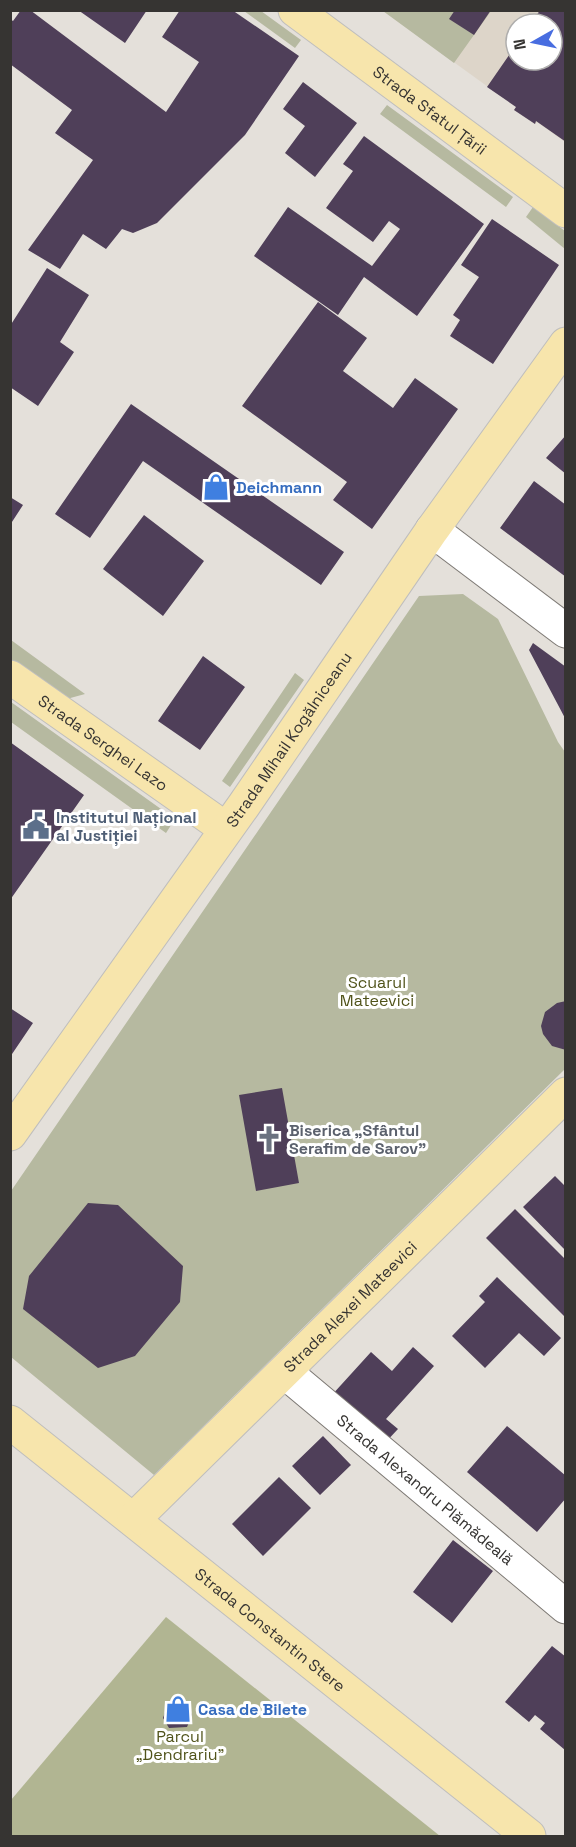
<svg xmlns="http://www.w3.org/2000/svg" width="576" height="1847" font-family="'Space Grotesk',sans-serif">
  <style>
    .built { fill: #ddd5c9; fill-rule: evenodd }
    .green { fill: #b6b9a0 }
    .forest { fill: #b1b592 }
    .building { fill: #4f3f59 }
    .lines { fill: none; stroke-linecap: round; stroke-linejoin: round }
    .minor-casing { stroke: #7d7974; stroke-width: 35 }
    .major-casing { stroke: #bfbebd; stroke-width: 35 }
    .minor { stroke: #fff; stroke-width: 33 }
    .major { stroke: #f7e5ac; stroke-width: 33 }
    .labels { text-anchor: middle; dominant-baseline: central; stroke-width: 6; stroke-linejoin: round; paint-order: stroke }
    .street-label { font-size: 16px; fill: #363432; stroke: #fff }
    .shop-label { font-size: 16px; font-weight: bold; fill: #366cbe; stroke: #fff; text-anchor: start }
    .service-label { font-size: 16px; font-weight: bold; fill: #4e5e75; stroke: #fff; text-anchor: start }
    .park-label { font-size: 16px; fill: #50531a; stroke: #fff }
    .worship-label { font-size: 16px; font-weight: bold; fill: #5b616d; stroke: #fff; text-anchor: start }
  </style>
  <rect width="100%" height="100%" fill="#e4e0da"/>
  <!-- built -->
  <path class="built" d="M383,11H565V142L537,122L535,124L514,110L516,107ZM516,24H552V60H516Z"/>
  <!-- green -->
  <path class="green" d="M244,11H261L301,40L295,48Z
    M383,11H491L454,63Z
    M387,105L513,197L506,207L380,114Z
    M533,207L565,231V249L526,217Z
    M463,594L498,619L558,742L565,752V1069L154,1475L11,1357V1191L419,596Z
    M11,640L85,694L63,700L11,663Z
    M295,673L304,680L230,787L222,781Z
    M11,702L175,819L166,833L11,722Z"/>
  <!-- forest -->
  <path class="forest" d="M166,1617L440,1836H11V1800Z"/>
  <!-- building -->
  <path class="building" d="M21,10H30L166,112L199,62L162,37L180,10H232L299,56L245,135L157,223L133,233L122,229L106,249L83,234L60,269L28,250L93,160L55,133L72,110L10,64V19L13,21Z
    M78,10H147L125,43Z
    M455,10H491L474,35L449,19Z
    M540,10H566V142L536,121L535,124L514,110L516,107L487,87L516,45V60H552V24H531Z
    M303,82L357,123L315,177L285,153L305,126L283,109Z
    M364,136L484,224L417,316L364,277L338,315L254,256L288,207L372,266L400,229L389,221L373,242L326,208L353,171L343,164Z
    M492,219L559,265L493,364L450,336L460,320L453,315L479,277L461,265Z
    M47,268L89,295L60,342L74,352L38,406L10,387V326Z
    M318,302L367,338L343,371L393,408L415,378L458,409L372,529L333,500L347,482L242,406Z
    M131,404L344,552L321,585L143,461L90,538L55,514Z
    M566,435V474L546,458Z
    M534,481L566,505V577L500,528Z
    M10,497L23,505L10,525Z
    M144,515L204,561L163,616L103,569Z
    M533,643L566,667V720L529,650Z
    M203,656L245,687L200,750L158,721Z
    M10,742L84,795L10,900Z
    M566,1001V1050L552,1046L543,1034L541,1026L545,1012L557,1003Z
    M10,1008L33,1023L10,1057Z
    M282,1088L299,1183L256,1191L239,1095Z
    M555,1176L566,1187V1251L523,1207Z
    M88,1203L118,1205L183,1266L180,1302L135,1356L98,1368L23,1309L29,1276Z
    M515,1209L566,1260V1318L486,1238Z
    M497,1277L561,1338L544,1356L519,1333L485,1368L452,1336L485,1302L479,1296Z
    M413,1347L434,1366L386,1419L398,1429L383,1445L331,1396L371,1352L392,1371Z
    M507,1426L566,1476V1498L537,1532L467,1472Z
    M323,1436L351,1465L320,1495L292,1466Z
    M279,1477L311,1508L263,1556L232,1524Z
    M453,1540L493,1571L452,1623L413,1592Z
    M552,1646L566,1657L565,1750L540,1729L545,1723L535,1715L529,1722L505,1702Z
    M186,1702L192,1715L187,1727L169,1728L163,1718L168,1704Z"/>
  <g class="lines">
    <defs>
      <g id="minor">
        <path d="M432,530L566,631"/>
        <path id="s1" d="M285,1372L566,1607"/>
      </g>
      <g id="major">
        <path id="s2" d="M295,10L566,211"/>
        <path id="s3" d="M10,677L226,829"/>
        <path id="s4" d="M10,1134L244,805L432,530L566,344"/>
        <path id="s5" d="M10,1422L529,1836"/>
        <path id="s6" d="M134,1519L566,1094"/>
      </g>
    </defs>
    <!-- minor casing -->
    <use href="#minor" class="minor-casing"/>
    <!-- major casing -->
    <use href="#major" class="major-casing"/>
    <!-- minor -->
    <use href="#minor" class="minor"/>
    <!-- major -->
    <use href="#major" class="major"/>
  </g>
  <!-- icons -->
  <defs>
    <symbol id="shop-bare" viewBox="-9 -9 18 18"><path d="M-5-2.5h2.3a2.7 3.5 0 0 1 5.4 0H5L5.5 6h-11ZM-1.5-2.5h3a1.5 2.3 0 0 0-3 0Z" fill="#3f7fe0" stroke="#fff" stroke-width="2.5" paint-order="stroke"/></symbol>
    <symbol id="civic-bare" viewBox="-9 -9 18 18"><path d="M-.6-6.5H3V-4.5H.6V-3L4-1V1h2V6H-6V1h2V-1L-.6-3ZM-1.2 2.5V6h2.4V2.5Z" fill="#5c6f8a" stroke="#fff" stroke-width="2.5" paint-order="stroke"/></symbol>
    <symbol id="church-bare" viewBox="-9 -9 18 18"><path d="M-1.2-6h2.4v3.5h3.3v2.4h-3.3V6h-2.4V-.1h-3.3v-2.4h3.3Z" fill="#6b7280" stroke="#fff" stroke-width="2.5" paint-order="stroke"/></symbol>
  </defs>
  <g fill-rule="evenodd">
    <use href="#shop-bare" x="197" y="468" width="38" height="38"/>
    <use href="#civic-bare" x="17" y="807" width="38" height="38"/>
    <use href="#church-bare" x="250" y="1120" width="38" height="38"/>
    <use href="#shop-bare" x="159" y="1690" width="38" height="38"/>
  </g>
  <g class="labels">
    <!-- street labels -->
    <g class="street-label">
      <text stroke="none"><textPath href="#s2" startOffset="168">Strada Sfatul Țării</textPath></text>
      <text stroke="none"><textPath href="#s4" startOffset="483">Strada Mihail Kogălniceanu</textPath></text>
      <text stroke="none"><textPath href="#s3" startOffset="114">Strada Serghei Lazo</textPath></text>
      <text stroke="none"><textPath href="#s6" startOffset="303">Strada Alexei Mateevici</textPath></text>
      <text stroke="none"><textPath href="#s1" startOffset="183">Strada Alexandru Plămădeală</textPath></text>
      <text stroke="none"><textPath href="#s5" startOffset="333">Strada Constantin Stere</textPath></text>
    </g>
    <!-- shop labels -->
    <g class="shop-label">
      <text x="236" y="487">Deichmann</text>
      <text x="198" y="1709">Casa de Bilete</text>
    </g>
    <!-- service labels -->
    <g class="service-label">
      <text x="56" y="817">Institutul Național<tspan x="56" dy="18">al Justiției</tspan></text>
    </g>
    <!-- park labels -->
    <g class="park-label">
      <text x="377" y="982">Scuarul<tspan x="377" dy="18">Mateevici</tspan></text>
      <text x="180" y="1736">Parcul<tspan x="180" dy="18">„Dendrariu”</tspan></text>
    </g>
    <!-- worship labels -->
    <g class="worship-label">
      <text x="289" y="1130">Biserica „Sfântul<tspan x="289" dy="18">Serafim de Sarov”</tspan></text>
    </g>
  </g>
  <!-- border -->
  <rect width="576" height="1847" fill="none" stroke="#363432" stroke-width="24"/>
  <!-- north arrow -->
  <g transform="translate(534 42) rotate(261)"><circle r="28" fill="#ffffff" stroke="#afaead" stroke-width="1.5"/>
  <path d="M0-4.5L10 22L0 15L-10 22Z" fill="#486de0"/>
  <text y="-9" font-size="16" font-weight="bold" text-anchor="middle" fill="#363432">N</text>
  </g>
</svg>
